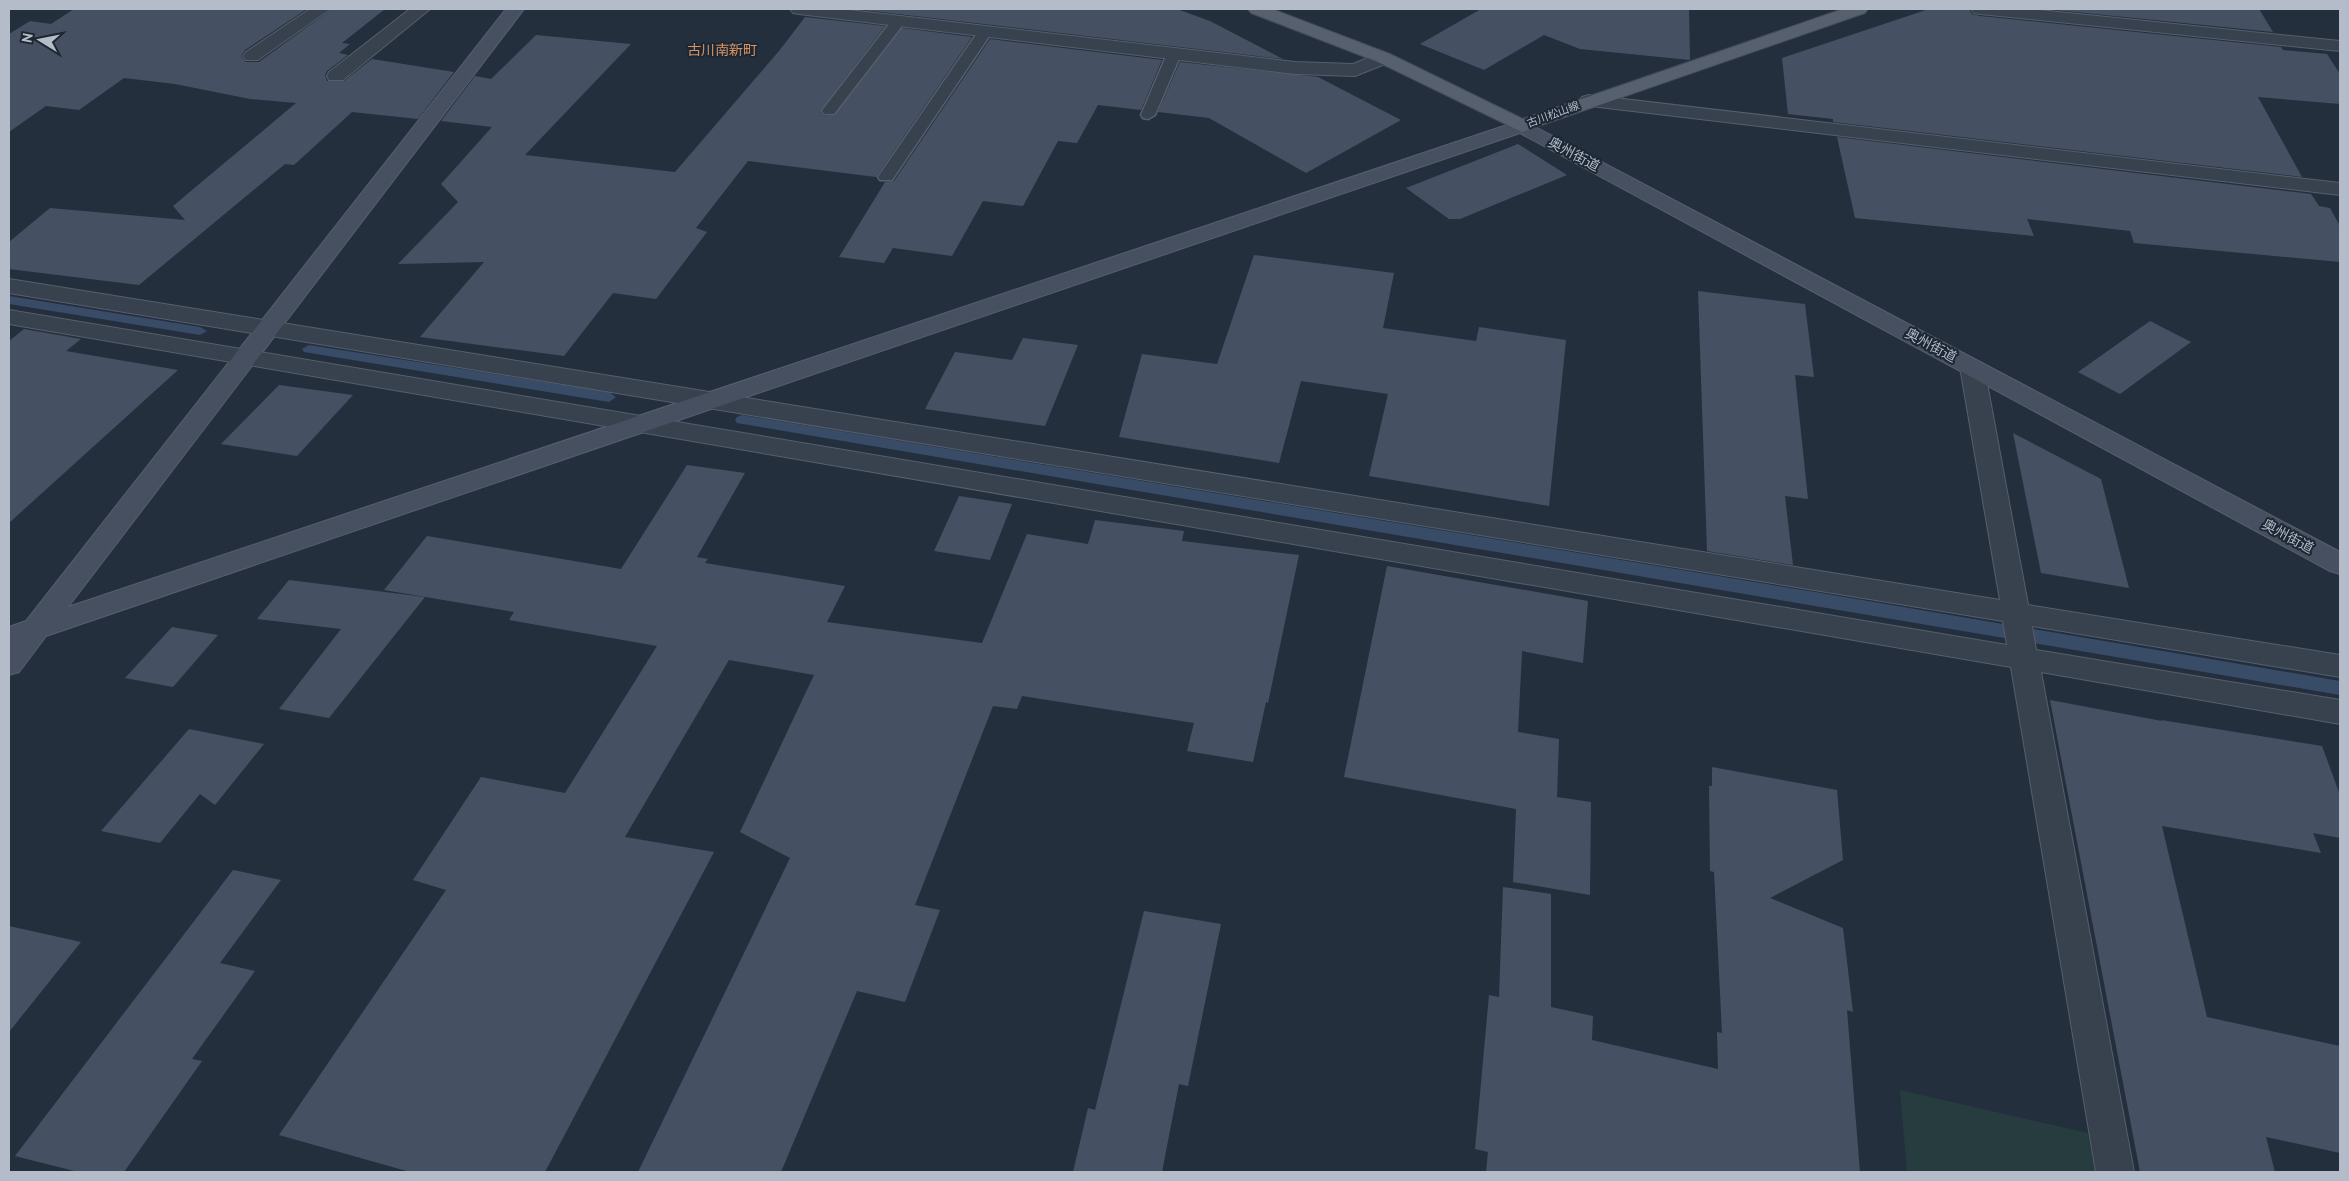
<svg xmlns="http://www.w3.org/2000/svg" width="2349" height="1181" font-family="'PT Sans','Noto Sans JP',sans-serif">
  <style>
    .green { fill: #263c3f }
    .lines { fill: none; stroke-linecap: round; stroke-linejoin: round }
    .stream { fill: #394c67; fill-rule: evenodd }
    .building { fill: #455162 }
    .lane-casing { stroke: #565f6c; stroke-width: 3 }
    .street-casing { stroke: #565f6c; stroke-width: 2 }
    .secondary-casing { stroke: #565f6c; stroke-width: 2 }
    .primary-casing { stroke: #414a57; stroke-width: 2 }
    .lane { fill: #38414e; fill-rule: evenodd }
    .street { fill: #38414e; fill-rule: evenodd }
    .secondary { fill: #465061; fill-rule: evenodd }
    .primary { fill: #56606e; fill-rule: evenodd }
    .labels { text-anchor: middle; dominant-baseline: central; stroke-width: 4; stroke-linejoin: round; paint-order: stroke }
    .far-street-label { font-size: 11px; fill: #b4bcc9; stroke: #1d2633 }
    .far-quarter-label { font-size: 14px; fill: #d59563; stroke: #1d2633 }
    .street-label { font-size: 14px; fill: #b4bcc9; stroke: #1d2633 }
  </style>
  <rect width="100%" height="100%" fill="#242f3e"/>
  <!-- green -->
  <path class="green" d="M1900,1090L2088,1133L2095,1172H1907Z"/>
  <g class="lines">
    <!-- stream -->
    <path class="stream" d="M9,296L200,327L207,331L200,335L9,304Z
      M309,345L609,392L616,397L609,402L304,352L302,349Z
      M742,415L1815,592L2340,681V695L737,423L735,420L737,417Z"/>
  </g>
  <!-- building -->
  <path class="building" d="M74,9H307L245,50L241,56L246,62H259L332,9H385L342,43L350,44L339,53L348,55L327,71L325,75L327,81H344L372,59L454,72L418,119L352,112L294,165L285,164L139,285L9,269V242L50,208L185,220L173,206L296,103L250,99L175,84L124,78L79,110L46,106L9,132V34L30,21L51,24Z
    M855,9H1177L1210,21L1283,59Z
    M1481,9H1689L1690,60L1580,49L1544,35L1484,70L1420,44Z
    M1929,9H1969L1972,14L1980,16L2281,47L2283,50L2327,54L2340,74V104L2258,97L2302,177L1833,122V119L1788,114L1782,58Z
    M2045,9H2259L2273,32Z
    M805,17L885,26L823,107L820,112L824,116L835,115L902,28L972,37L876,177L748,161L696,228L707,232L656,299L613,293L564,356L420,337L484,262L398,264L458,202L441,184L492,127L441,121L475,76L491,79L536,35L631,44L525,155L675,172L779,51Z
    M990,39L1162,60L1141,110L1098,105L1077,143L1058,141L1023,206L983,201L952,256L893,248L884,263L839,257L885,182L894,181Z
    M1180,62L1318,77L1401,120L1306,173L1209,118L1158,112Z
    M1837,137L2311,194L2319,206L2330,208L2340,226V262L2134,243L2130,231L2027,219L2034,236L1855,218Z
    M1518,144L1567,175L1460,219H1449L1406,188Z
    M1254,255L1394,273L1383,328L1476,341L1479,327L1566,340L1549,506L1369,476L1388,394L1301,381L1279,463L1119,437L1142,354L1217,364Z
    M1698,291L1805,304L1814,377L1795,375L1808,499L1785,496L1793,565L1707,551Z
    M2150,321L2191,342L2120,394L2078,372Z
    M24,329L81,339L66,351L178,370L9,523V341Z
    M1023,338L1078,345L1045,426L925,409L955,352L1012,360Z
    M279,385L353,395L297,456L221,444Z
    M2013,433L2101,479L2129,588L2041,573Z
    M687,465L745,473L697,557L708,559L705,563L845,586L827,622L982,643L1027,534L1088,544L1095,520L1184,531L1182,541L1299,555L1268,703L1266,702L1253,762L1187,751L1194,723L1022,696L1017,709L993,706L915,905L940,910L905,1002L857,991L781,1172H638L790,858L740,832L814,675L729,660L625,837L714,852L545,1172H410L279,1135L446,890L413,880L481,777L565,793L657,646L509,620L514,612L384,590L427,536L621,569Z
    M959,496L1012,504L990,560L934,551Z
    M1387,566L1588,601L1583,663L1522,651L1518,732L1559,739L1557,797L1591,802L1590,895L1513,882L1516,809L1344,777Z
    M289,580L425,597L329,718L279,709L341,629L257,619Z
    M172,627L218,635L173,687L125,678Z
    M2050,700L2162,721L2161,720L2322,746L2340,795V838L2313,833L2321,853L2162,826L2207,1017L2340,1046V1153L2266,1137L2275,1172H2140Z
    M189,729L264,744L215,805L200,794L160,843L101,831Z
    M1712,767L1837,790L1843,860L1770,898L1843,928L1853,1012L1847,1010L1860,1172H1486L1488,1152L1475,1149L1489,995L1499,997L1503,887L1551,894V1007L1593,1016L1592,1040L1718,1069L1717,1032L1722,1033L1714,872L1710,871L1709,786H1712Z
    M233,870L281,880L220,963L255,971L192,1059L202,1061L124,1172H78L15,1156Z
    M1144,911L1221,924L1188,1086L1179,1084L1162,1172H1073L1088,1108L1095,1110Z
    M9,926L81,942L9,1032Z"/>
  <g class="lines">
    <defs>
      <path id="lane" d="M898,18L905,22L834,114H824L822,111L824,108L893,19Z
        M985,28L992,32L894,177L892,180H880L878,177L980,29Z
        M1174,50L1181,54L1155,115L1148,119L1143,118L1141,115L1167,54Z"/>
      <path id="street" d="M310,9H330L258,60H246L243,56L246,52Z
        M410,9H430L343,80H329L327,76L329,72Z
        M790,9H841L1295,62L1353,64L1378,54H1390L1393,58L1390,62L1355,76L1295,74L799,14L793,13Z
        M1971,9H2029L2340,41V51L1980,14L1974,13Z
        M1589,95L2340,183V195L1582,105L1579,101L1582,97Z
        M9,279L2000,600L1960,367L1964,362L1972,360L1980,362L1984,367L2028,605L2340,655V677L2032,626L2036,650L2340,700V724L2041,672L2134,1172H2096L2011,667L9,324V310L2007,645L2003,621L9,293Z"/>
      <path id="secondary" d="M506,9H524L68,607L1522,120L2340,552V574L2330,571L1520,133L46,636L19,672L9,675V627L26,621Z"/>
      <path id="primary" d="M1248,9H1272L1390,54L1523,119L1843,9H1868L1865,13L1522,132L1378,62L1251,13Z"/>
    </defs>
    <!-- lane casing -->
    <use href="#lane" class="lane-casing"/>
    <!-- street casing -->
    <use href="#street" class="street-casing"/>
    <!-- secondary casing -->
    <use href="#secondary" class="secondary-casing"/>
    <!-- primary casing -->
    <use href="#primary" class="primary-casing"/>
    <!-- lane -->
    <use href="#lane" class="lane"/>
    <!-- street -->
    <use href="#street" class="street"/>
    <!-- secondary -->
    <use href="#secondary" class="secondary"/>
    <!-- primary -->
    <use href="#primary" class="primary"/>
  </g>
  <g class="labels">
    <!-- far-street labels -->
    <g class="far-street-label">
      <text transform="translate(1553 114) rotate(-20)">古川松山線</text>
    </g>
    <!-- far-quarter labels -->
    <g class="far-quarter-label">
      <text x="722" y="50">古川南新町</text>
    </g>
    <!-- street labels -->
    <g class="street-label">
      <text transform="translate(1574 154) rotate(28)">奥州街道</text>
      <text transform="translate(1931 345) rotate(28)">奥州街道</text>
      <text transform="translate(2288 536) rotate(28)">奥州街道</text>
    </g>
  </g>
  <!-- border -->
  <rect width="2349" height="1181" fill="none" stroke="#b4bcc9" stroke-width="20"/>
  <!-- north arrow -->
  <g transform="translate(40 40) rotate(280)" stroke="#1d2633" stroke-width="4" paint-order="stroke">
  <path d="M0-4L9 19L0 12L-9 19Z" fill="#b4bcc9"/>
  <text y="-8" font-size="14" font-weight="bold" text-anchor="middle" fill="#b4bcc9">N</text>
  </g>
</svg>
